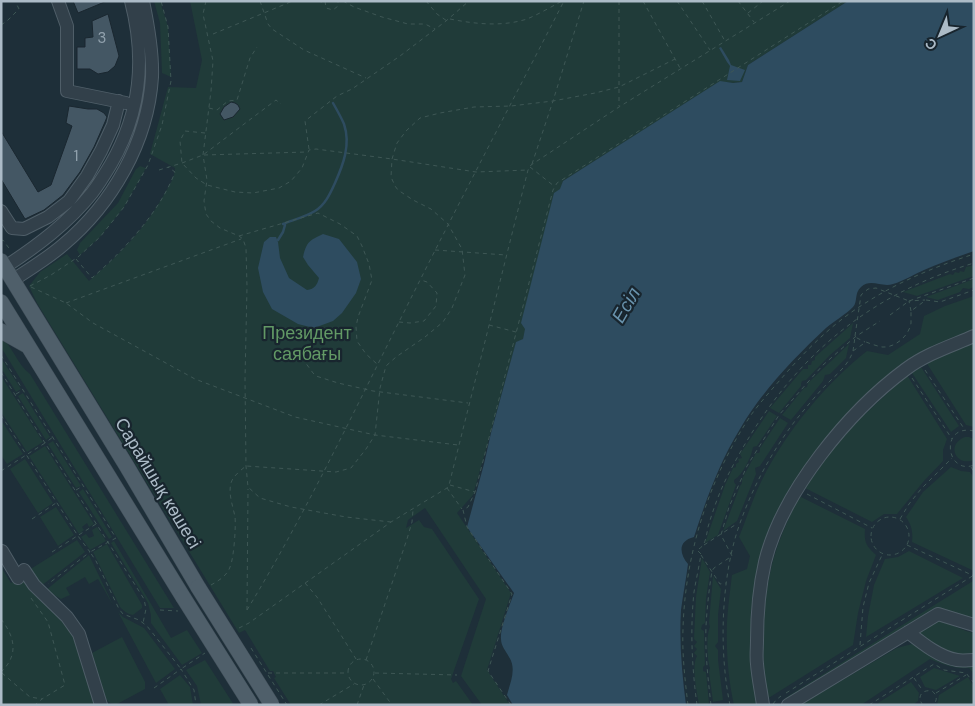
<svg xmlns="http://www.w3.org/2000/svg" width="975" height="706" font-family="'DM Sans',sans-serif">
  <style>
    .green { fill: #203b39 }
    .water { fill: #2e4c60 }
    .lines { fill: none; stroke-linecap: round; stroke-linejoin: round }
    .stream { stroke: #2e4c60; stroke-width: 2.5 }
    .building { fill: #445764; stroke: #1a2730 }
    .minor-casing { stroke: #4f5e68; stroke-width: 14 }
    .major-casing { stroke: #3e4c56; stroke-width: 16 }
    .path { stroke: #3e5755; stroke-width: 1; stroke-dasharray: 4 4; stroke-linecap: butt }
    .minor { stroke: #32404a; stroke-width: 12 }
    .major { stroke: #4f5f6a; stroke-width: 15 }
    .major-bridge-casing { stroke: #3e4c56; stroke-width: 16; stroke-linecap: butt }
    .path-bridge { stroke: #3e5755; stroke-width: 1; stroke-dasharray: 4 4; stroke-linecap: butt }
    .major-bridge { stroke: #4f5f6a; stroke-width: 15 }
    .labels { text-anchor: middle; dominant-baseline: central; stroke-width: 4.5; stroke-linejoin: round; paint-order: stroke }
    .number-label { font-size: 15px; fill: #92a2ae }
    .park-label { font-size: 18px; fill: #629965; stroke: #18252e }
    .street-label { font-size: 18px; fill: #acbbc7; stroke: #18252e }
    .water-label { font-size: 19px; font-style: italic; fill: #6993ad; stroke: #18252e }
  </style>
  <rect width="100%" height="100%" fill="#1e2f39"/>
  <!-- green -->
  <path class="green" d="M154,1H160L168,27L171,77L162,73L160,23Z
    M190,1H848L748,65L742,82L733,83L720,82L563,181L523,339L516,343L473,495L457,513L511,593L487,670L510,705H482L461,676L486,599L425,508L408,520L406,528L419,520L424,527L432,529L479,599L451,679L453,683L456,681L473,705H291L274,678L276,677L273,671H270L245,630L239,633L37,303L29,286L40,272L67,254L89,281C119,255 146,228 165,193C170,184 175,177 175,168L150,154L168,87L196,88L202,60Z
    M140,166L146,168L124,207L100,237L80,255L77,250L80,243L118,203L136,169Z
    M974,265V276L917,296L903,292L950,274L953,275L955,272L959,273L960,271L964,272L966,267Z
    M974,279V287L969,289L963,288L960,292L938,300L926,297Z
    M974,296V330L954,337L932,348L892,373L867,393L850,412L814,458L759,581L757,705H734C728,678 726,650 727,622C728,606 730,591 732,575L747,569L750,556L739,537C746,520 752,501 760,484C784,434 824,385 867,351L888,355L920,334L924,316L945,306Z
    M853,323L850,338L830,355L806,380L802,381L801,384V386L779,413L770,408L803,369H808V365H811L812,361L815,360V357Z
    M1,337C13,347 17,364 30,374L174,608H160L1,347Z
    M974,342V427L966,425L926,362Z
    M849,344L846,358L830,374L825,375L823,381L791,420L782,415L804,388L807,387L808,383Z
    M1,358L21,389L16,392L1,368Z
    M921,367L959,426L951,432L912,373Z
    M907,375L947,439L943,450V461L923,482L897,514H884L872,522L805,488C819,468 834,447 850,429C868,410 888,393 907,375Z
    M1,376L43,442L27,452L1,412Z
    M23,393L50,437L46,440L18,396Z
    M769,411L777,416L757,446L753,447C752,456 742,476 734,480V482L736,485L718,535L705,543L725,485L733,468L736,467V464L739,462L738,459L742,458L740,454Z
    M780,418L788,423L760,466L755,468L756,474L737,521L723,531L740,486L742,483V479L756,453H759L760,451V448Z
    M1,420L23,454L7,464L1,455Z
    M965,437H969L974,439V460C955,467 946,444 965,437Z
    M53,441L81,486L76,488L48,444Z
    M45,446L94,524L89,527L87,523L82,527L84,530L79,534L29,456Z
    M25,459L53,503L38,513L10,469Z
    M951,467L961,471L970,472L974,478V571L912,542C913,532 912,526 906,517L923,492Z
    M83,489L112,537L109,539L79,492Z
    M799,496L865,529C864,542 866,546 876,555L866,581L858,613L853,645L767,699C761,652 761,603 774,557C780,536 790,516 799,496Z
    M56,507L74,535L58,546L40,517Z
    M97,527L106,541L90,550L81,537L86,534L89,538L94,536L92,530Z
    M77,540L85,552L41,586L29,570Z
    M114,541L171,638L187,630L202,653L182,665L151,623V615L148,603L111,543Z
    M107,544L142,605V608L133,615C127,614 124,611 120,607L93,552Z
    M909,551L963,578L866,637L868,616L874,585L885,559L898,557Z
    M89,555L113,605L98,579L89,584L85,577L66,588L70,595L61,599L46,590Z
    M702,558L710,572L706,599L705,623L702,625L701,629L704,631L705,665L703,667V671L706,672L709,703L706,705H699C697,693 691,666 697,656L694,653L697,649L694,646L697,642L694,639L696,597Z
    M1,567L11,583L21,577L40,596L73,633L95,705H1Z
    M713,576L721,589L718,615V642L715,646L718,650V660L723,700L713,702L709,672L710,668C707,660 706,635 710,627L709,623Z
    M973,581L974,621L937,610L788,701L785,698Z
    M118,612L123,617L144,628L175,669L156,683Z
    M937,619L966,631L974,633V654C946,657 936,647 916,631Z
    M122,637L145,682V689L117,704C111,704 109,703 106,699L92,653Z
    M912,644L931,654L974,663V674L969,668C955,669 944,665 930,659L861,705H800L897,648Z
    M205,660L234,705H201L197,686L186,670Z
    M934,668L960,676L936,690L925,687L920,677Z
    M180,675L190,687L193,705H169L160,689Z
    M968,677L974,687V705H937L939,695Z
    M911,682L919,693L918,701L913,705H879L878,703Z"/>
  <!-- water -->
  <path class="water" d="M848,1H974V251C957,257 940,263 924,270C914,274 904,281 893,284C882,288 871,278 861,287C854,293 858,302 853,307C845,315 834,321 826,328C794,358 762,391 740,429C719,463 706,500 694,537C678,541 679,553 688,564C686,579 683,595 681,610C679,642 682,674 686,705H513L507,695C510,683 517,669 509,657C506,651 501,646 501,639C500,627 510,605 514,593L467,527L484,464L491,433L516,342L523,339L525,329L521,323L554,193L560,189L563,181L720,81L733,83L742,82L748,65Z
    M721,47L729,60L731,65L745,70L740,81L727,80L730,66L727,62L719,48Z
    M323,234L339,239L357,262L361,279L356,293L342,313L333,321L314,328L298,324L272,309L263,292L258,268L264,242L270,237H276L278,242L280,258L289,278L307,290C315,289 317,285 319,278L308,265L303,257C307,241 309,241 323,234Z"/>
  <g class="lines">
    <!-- stream -->
    <path class="stream" d="M283,224C293,220 305,217 315,211C325,205 330,194 335,183C343,165 351,145 344,124C341,117 337,110 333,103
      M278,240L283,232L285,225"/>
  </g>
  <!-- building -->
  <path class="building" d="M73,1H107L78,13Z
    M108,14L119,56L115,66L108,72L98,74L90,69H77V47H85V38L93,37L92,21Z
    M231,102L235,103L238,105L240,109L233,117L224,120L220,114L224,107Z
    M69,106L88,109H97L104,113L107,117L105,122L94,147L80,172L63,195L44,210L25,219L1,179V131L38,192L51,185L72,126L66,123Z"/>
  <g class="lines">
    <defs>
      <path id="minor" d="M58,1L67,26V91L126,103
        M1,211L12,228L24,229L48,217L69,201L87,176L101,151L113,125L119,101
        M5,267C37,246 68,223 92,193C99,184 105,174 111,164C141,112 146,59 131,1
        M13,280C30,269 48,258 63,245C112,204 148,142 152,77C153,52 148,25 143,1
        M2,551L18,578
        M24,570L34,585L67,617L79,634L101,705
        M908,632C922,643 939,657 957,660C963,661 968,660 974,660
        M763,705C761,691 758,677 757,664C756,656 757,648 757,641C757,614 759,588 765,562C782,492 849,411 906,369C926,354 951,346 974,336
        M788,705L938,614L974,625"/>
      <path id="major" d="M1,261L126,465L198,587
        M1,302L183,597
        M1,331L26,345"/>
    </defs>
    <!-- minor casing -->
    <use href="#minor" class="minor-casing"/>
    <!-- major casing -->
    <use href="#major" class="major-casing"/>
    <!-- path -->
    <path class="path" d="M206,1L203,14L213,61L211,91L203,155L207,180L204,201L206,214L211,221L220,228L239,236L243,239L246,248L247,287L245,379L246,466L248,487L260,498L291,507L346,517L391,522
      M260,1L268,24L272,29L304,50L366,78
      M318,1L325,3
      M325,1L326,8L333,10L338,6V1
      M343,1L354,7L382,17L408,24H425L435,29
      M426,1L437,14L447,21
      M619,1V106
      M643,1L680,68
      M677,1L710,50
      M702,1L725,41
      M738,1L754,22
      M288,3L292,1
      M748,13L763,1
      M450,19C475,24 502,27 527,19C539,14 551,7 562,1
      M1,25L7,21L19,9L15,1
      M209,108L217,110L228,101L237,100L250,58L257,47
      M205,133L185,131L180,141L182,163L196,178L207,185L235,192L253,193L279,188L291,181L302,168L309,150L316,149L392,159L476,172L528,170
      M309,149L305,121L337,96L352,89L400,56L446,21L469,1
      M204,155L307,152
      M532,164L553,101L584,1
      M530,167L554,186
      M159,170L182,163L203,155L276,100L281,104
      M239,236L318,213L340,224L357,236L362,246L369,264L372,280L358,317L356,327L357,341L366,354L377,364
      M1,241L3,240L11,251
      M435,250L506,255
      M76,259L92,278C124,250 160,212 175,172L168,167
      M30,286L51,275L78,257L100,237L124,207L148,165L162,125L171,81L168,27L161,1
      M31,287L66,303L93,323L195,379L295,417L375,435L458,445
      M66,303L241,239
      M911,311L909,301L925,300
      M890,315L909,301L974,278
      M399,322L410,323L424,321L436,306L437,293L427,282L421,280
      M489,325L516,332
      M855,336L861,295L868,289L876,288L909,301
      M853,351L855,337L865,342
      M1,355L116,538L90,552L96,561L119,609L123,614L139,620L147,626L181,669L205,653
      M302,358L313,373L316,376L338,383L373,391L468,403
      M925,370L965,430
      M1,372L45,443L53,437
      M912,378L952,439
      M16,394L23,390
      M1,415L78,536L90,552L48,584
      M974,431C939,423 946,476 974,465
      M971,467L974,472
      M1,471L45,443L144,599L146,609L143,623
      M450,485L475,492
      M447,488L462,509
      M76,490L83,486
      M807,494L872,528
      M871 536a19 19 0 1 1 38 0a19 19 0 1 1-38 0Z
      M32,519L56,503
      M900,519L909,504L921,489L952,458
      M704,545L735,525L738,526
      M907,545L974,576
      M52,552L96,524
      M701,555L720,584L726,583
      M305,583L317,597L356,659
      M211,585C218,581 227,576 230,567C234,558 236,526 235,517C233,506 228,494 231,483C233,476 241,470 246,466L336,472L351,468L366,449L375,435L380,388L386,366L396,357L425,337L443,322L452,308L465,275L462,249L448,224L431,209L413,200L398,190L395,186L391,177L392,159L397,143L406,131L420,118L440,113L474,107L511,106L553,101L595,93L619,87L675,59
      M31,598L48,622L65,685L42,699L35,705
      M160,610L178,611
      M247,610C306,513 354,411 405,310C457,206 511,104 564,1
      M247,610L248,489
      M1,619C15,637 19,655 1,672
      M239,628L249,623L391,522L447,488L449,485L528,170L531,165L619,107L790,1
      M860,645L863,607L869,583L883,553
      M251,648L287,705
      M348 672a13 13 0 1 1 26 0a13 13 0 1 1-26 0Z
      M366,660L407,539L412,522L413,510
      M2,673L17,686L30,697L42,699
      M268,673H346
      M375,673L457,675
      M914,678L923,691
      M373,679L392,705
      M154,688L181,669L194,690L196,705
      M786,693L974,575
      M936,693L966,675
      M773,704L776,700L781,696
      M319,705L354,684
      M357,705L364,685
      M511,705L488,671L512,594L467,527L463,510L468,507L475,492L553,190L557,183L843,1
      M688,705C685,680 682,654 683,629C685,554 709,478 751,415C762,400 775,386 787,372C811,345 837,320 867,302C900,281 937,266 974,254
      M697,705C692,668 690,630 694,592C696,580 699,567 701,554L697,550C698,550 703,546 703,545C706,541 707,532 708,527C713,510 719,493 727,477C781,370 857,298 974,263
      M711,705C708,679 705,652 706,626C707,608 709,589 712,571L714,568L732,556L721,535L729,507L747,466L779,415L823,365L855,337L880,321
      M730,705C719,652 721,583 737,532C750,492 770,454 795,421C804,410 813,399 822,389C833,377 848,367 853,351L866,342C871,344 877,346 882,347C895,348 909,336 911,323C911,319 911,315 911,311L926,300L940,302L974,290
      M869,705L934,664L944,670L966,673L974,683
      M923,705C916,697 922,689 932,691C937,695 938,700 933,705"/>
    <!-- minor -->
    <use href="#minor" class="minor"/>
    <!-- major -->
    <use href="#major" class="major"/>
    <defs>
      <path id="major-bridge" d="M198,587L272,705
        M183,597L251,705"/>
    </defs>
    <!-- major-bridge casing -->
    <use href="#major-bridge" class="major-bridge-casing"/>
    <!-- path-bridge -->
    <path class="path-bridge" d="M213,34L288,3"/>
    <!-- major-bridge -->
    <use href="#major-bridge" class="major-bridge"/>
  </g>
  <g class="labels">
    <!-- number labels -->
    <g class="number-label">
      <text x="102" y="38">3</text>
      <text x="76" y="156">1</text>
    </g>
    <!-- park labels -->
    <g class="park-label">
      <text x="307" y="333">Президент<tspan x="307" dy="21">саябағы</tspan></text>
    </g>
    <!-- street labels -->
    <g class="street-label">
      <text transform="translate(158 483) rotate(59)">Сарайшық көшесі</text>
    </g>
    <!-- water labels -->
    <g class="water-label">
      <text transform="translate(626 305) rotate(-60)">Есіл</text>
    </g>
  </g>
  <!-- border -->
  <rect width="975" height="706" fill="none" stroke="#acbbc7" stroke-width="5"/>
  <!-- north arrow -->
  <g transform="translate(940 35) rotate(224)" stroke="#18252e" stroke-width="4" paint-order="stroke">
  <path d="M0-4L9 19L0 12L-9 19Z" fill="#acbbc7"/>
  <text y="-8" font-size="14" font-weight="bold" text-anchor="middle" fill="#acbbc7">С</text>
  </g>
</svg>
